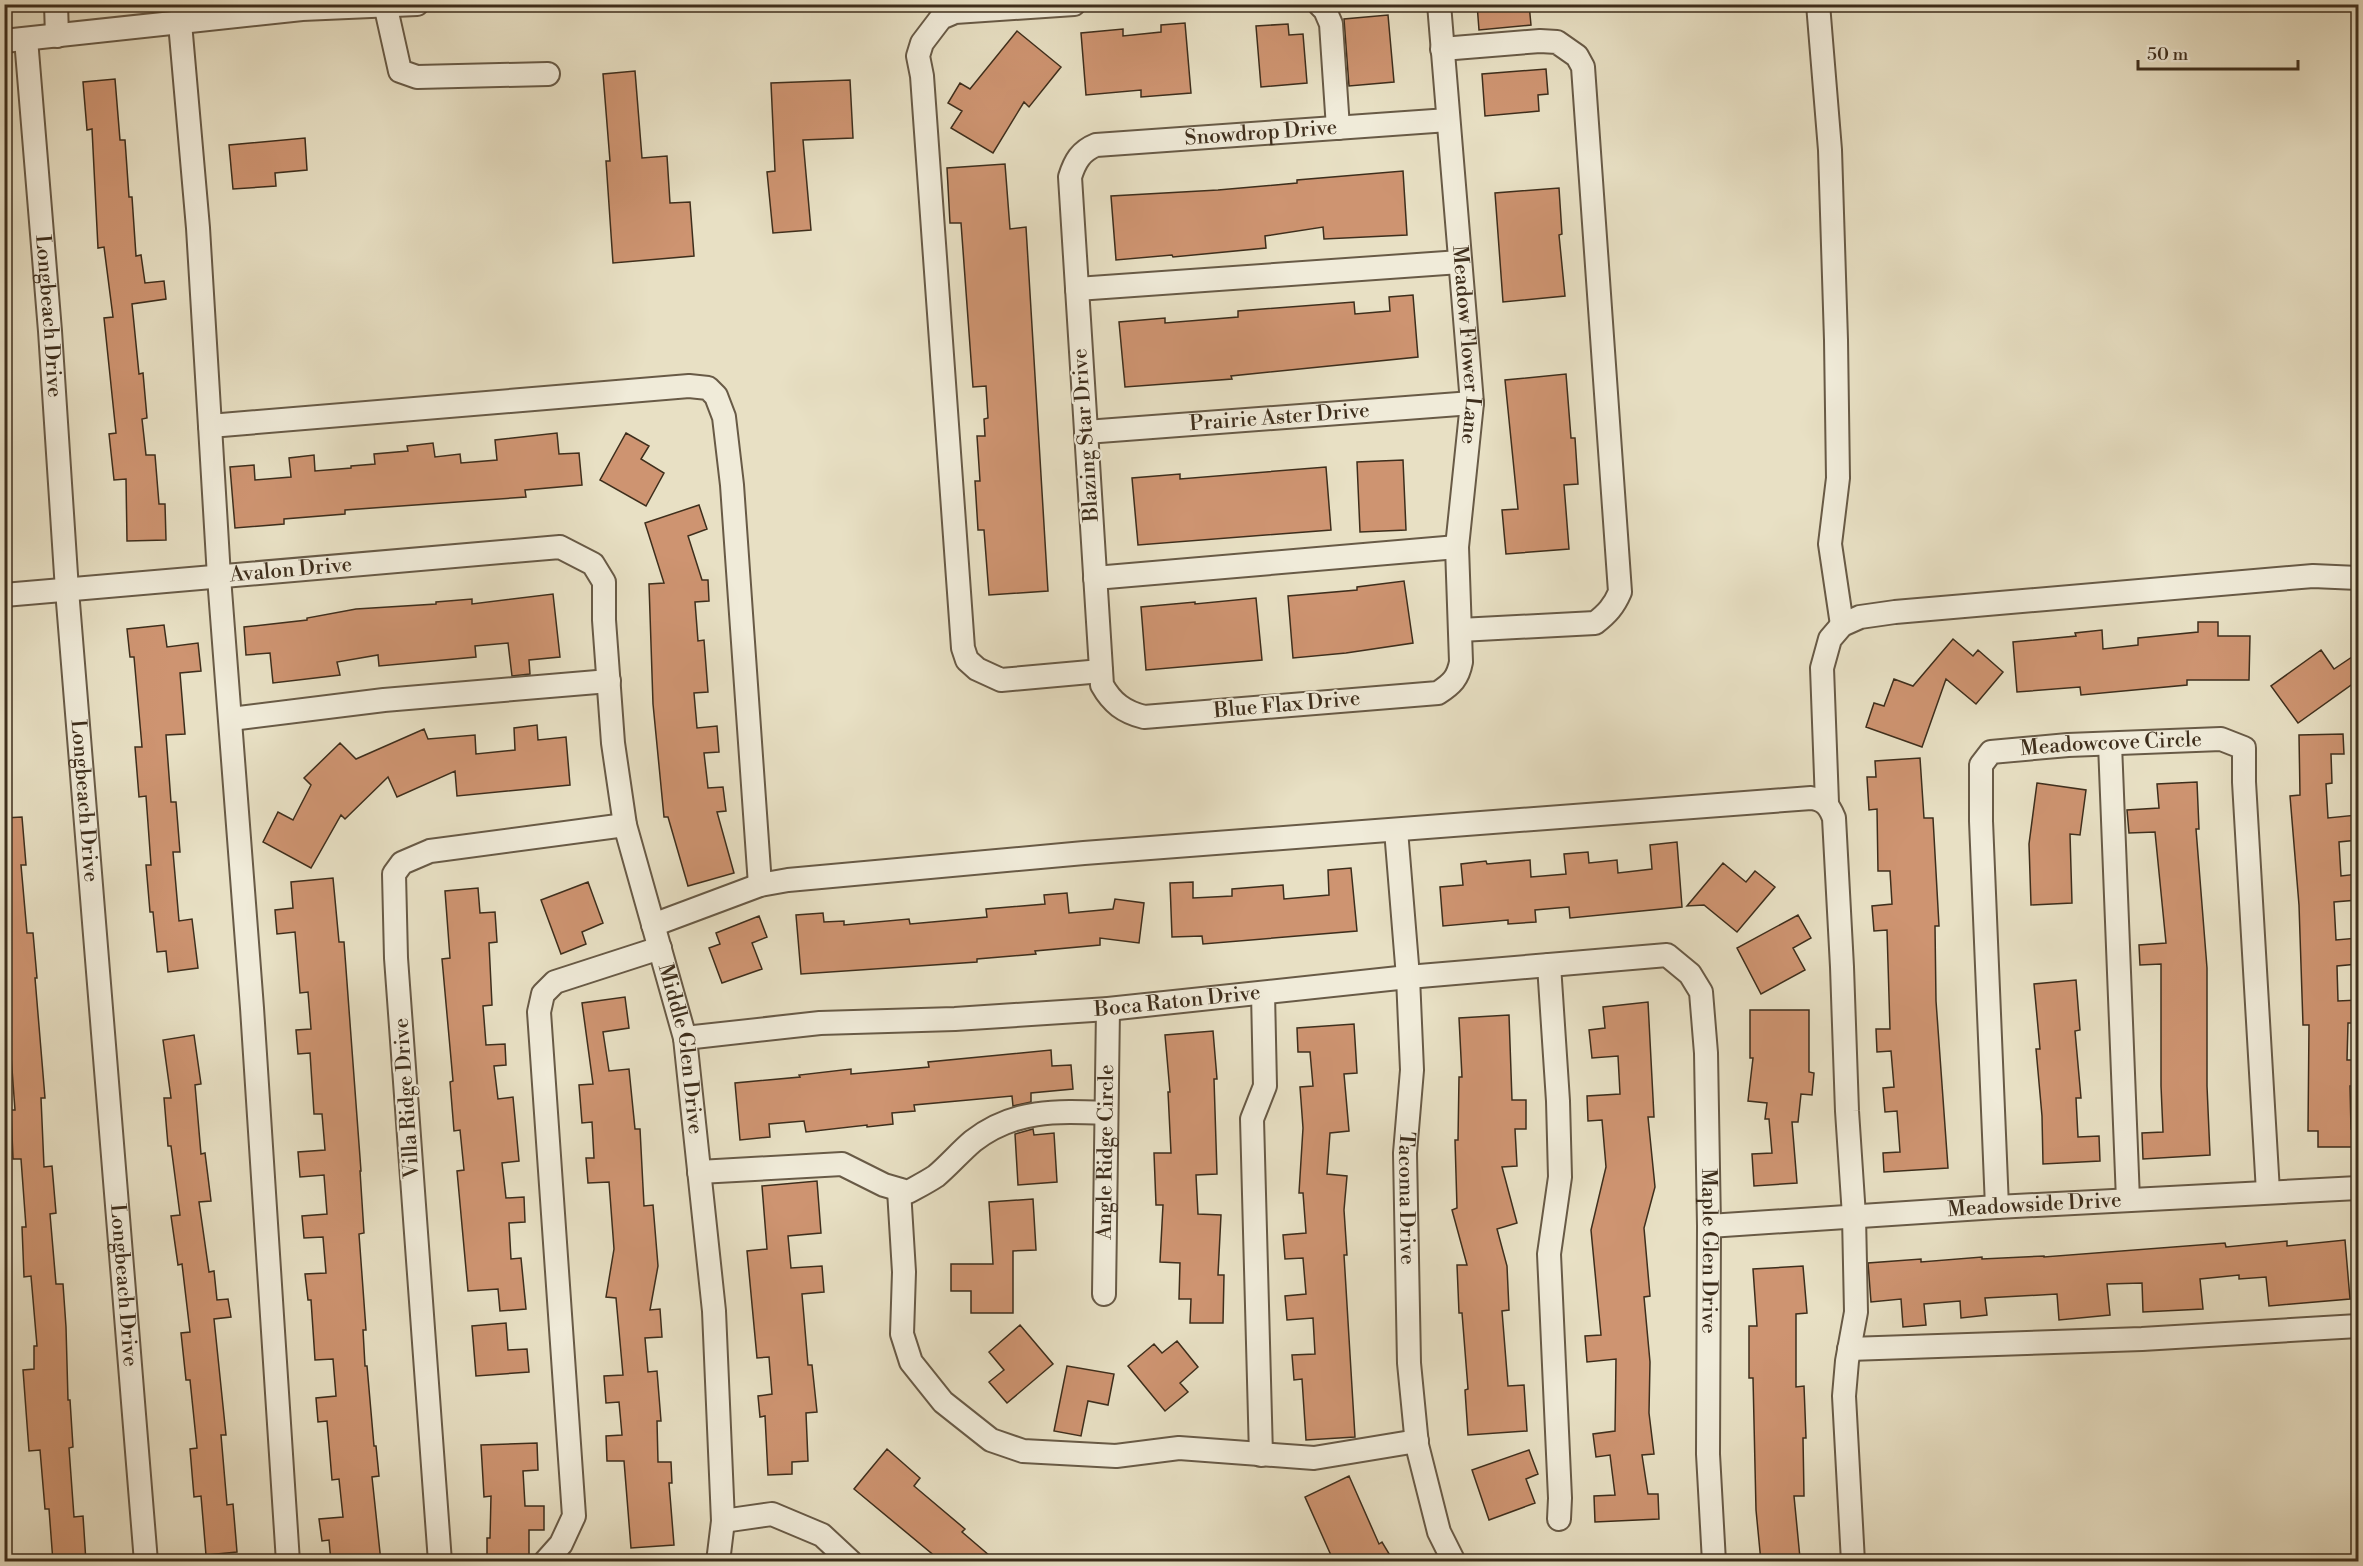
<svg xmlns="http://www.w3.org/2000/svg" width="2363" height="1566" font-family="'Libre Bodoni',serif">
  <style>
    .building { fill: #ce9471; stroke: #3e2e1c; stroke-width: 1.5 }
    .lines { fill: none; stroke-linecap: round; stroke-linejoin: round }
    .minor-casing { stroke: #685a46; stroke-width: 26 }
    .minor { stroke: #f0ebd9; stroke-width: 22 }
    .labels { text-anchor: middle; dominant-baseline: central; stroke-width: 4.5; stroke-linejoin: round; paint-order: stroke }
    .street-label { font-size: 21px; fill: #3e2e1c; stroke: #f0ebd9 }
  </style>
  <rect width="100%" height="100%" fill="#e8e0c4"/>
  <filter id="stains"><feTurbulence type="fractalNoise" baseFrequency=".00333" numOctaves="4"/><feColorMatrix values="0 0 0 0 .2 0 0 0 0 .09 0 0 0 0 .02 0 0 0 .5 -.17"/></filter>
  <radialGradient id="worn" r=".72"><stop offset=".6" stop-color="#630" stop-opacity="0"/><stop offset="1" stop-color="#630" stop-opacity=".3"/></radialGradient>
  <!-- building -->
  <path class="building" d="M1477,4H1529L1531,25L1479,30Z
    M1388,15L1394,82L1349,86L1344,19Z
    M1185,23L1191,93L1141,97V90L1086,95L1081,33L1123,29V36L1161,32V25Z
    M1288,24L1289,35L1303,34L1307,83L1261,87L1256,26Z
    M1017,31L1061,67L1029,107L1024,102L993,153L951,128L962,111L948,103L960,83L970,89Z
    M1546,69L1548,94L1538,95L1539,111L1485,116L1482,74Z
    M635,71L642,158L667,156L670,203L690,202L694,256L613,263L606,161H610L603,74Z
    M115,79L120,140H125L129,197H132L136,256L141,255L145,283L164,281L166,299L132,304L139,374L143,373L147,418L142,419L146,455H155L159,504H165L166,540L127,541L126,479L114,480L109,434L116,433L104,318L113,317L104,247L98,248L92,129L87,130L83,82Z
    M850,80L853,138L803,140L811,230L773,233L767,172L775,171L771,83Z
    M305,138L307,170L275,173L276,186L233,189L229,145Z
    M1005,164L1010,229L1026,227L1048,591L989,595L984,530H978L975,481H980L977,436H985L984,419L988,418L986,386L973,387L961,223H950L947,168Z
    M1403,171L1407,235L1324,239L1323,227L1265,236L1266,248L1173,257L1172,255L1116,260L1111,196L1218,190L1297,183V180Z
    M1559,188L1562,234L1559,235L1565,296L1503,302L1495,193Z
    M1413,295L1418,357L1231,376L1232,379L1125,387L1119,322L1165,318V323L1238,317V311L1354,302L1355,314L1390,311L1389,297Z
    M1566,374L1571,438H1575L1578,484L1564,485L1569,549L1506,554L1502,510L1518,509L1505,380Z
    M557,433L559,454L579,453L582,485L525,490L526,497L345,510V514L284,519V524L235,528L230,467L254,465L255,480L291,477L289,458L314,455L315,471L351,468V466L375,464L374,454L408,451L407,446L433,443L435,457L460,454L461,463L497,460L495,440Z
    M626,433L649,446L641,459L664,473L646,506L600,480Z
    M1403,460L1406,530L1360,532L1357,462Z
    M1326,467L1331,530L1138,545L1132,478L1180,474V479Z
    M699,505L707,529L688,536L702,580H708L709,601L695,602L698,641L704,640L708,692L694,693L697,728L717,726L719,752L704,753L708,788L723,787L726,811L717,812L734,873L688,886L668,817H664L653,704L649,584L664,583L645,523Z
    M1404,581L1413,643L1346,653L1293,658L1288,596L1357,590V587Z
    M553,594L560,657L529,660L530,674L512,676L508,643L475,646L476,657L379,666L378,655L337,662L340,675L273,683L270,653L246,655L244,627L307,620V618L356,609L436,604V602L472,599V604Z
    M1256,598L1262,660L1146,670L1141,607L1195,602V604Z
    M2198,622H2218V636H2250L2249,680H2187V685L2081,695L2080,687L2017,692L2013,642L2076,636L2075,633L2102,630L2103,649L2138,645V638L2198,632Z
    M164,625L167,647L198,643L201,671L180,673L185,734L166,735L171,802H176L180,852H173L179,921L192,919L198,968L168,972L166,951L157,952L153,912H150L146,865H151L146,796L139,797L135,747H142L134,657H130L127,629Z
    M1953,639L1973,656L1978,650L2003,672L1976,704L1946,679L1922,747L1866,727L1874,703L1884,706L1894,679L1913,686Z
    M2321,650L2334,669L2352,657L2358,666V680L2298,723L2271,686Z
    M537,725L538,740L566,737L570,785L457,796L455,771L397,797L388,777L345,819L341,815L311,868L263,842L278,812L293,820L311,785L304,778L340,743L356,759L424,729L428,739L475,735L476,754L515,750L514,728Z
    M2343,734L2344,754H2331L2332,783L2326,784L2328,818L2357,815L2358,840L2339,842L2341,876L2358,874V900L2334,902L2336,940L2358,938V964L2337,966L2338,1001L2358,1000V1023H2348L2347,1060H2358V1086H2350L2351,1129H2358V1147H2318V1131H2308L2309,1025H2303L2299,905L2290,796L2300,795L2299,735Z
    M1920,758L1924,818H1933L1939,926H1935L1936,1001L1948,1168L1884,1172L1883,1153L1900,1152L1897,1111L1885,1112L1883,1088L1894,1087L1891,1051L1877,1052L1876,1029H1890L1887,930L1874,931L1872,906L1892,904L1890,871H1878L1877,809L1869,810L1867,777H1876L1875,761Z
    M2197,782L2199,829H2196L2207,968V1086L2210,1155L2143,1159L2142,1133L2163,1132L2161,1086V964L2140,965L2139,945L2166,943L2155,832L2129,833L2127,810L2159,808L2157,784Z
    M2037,783L2086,790L2080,835L2070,834L2072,903L2031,905L2029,844Z
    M22,817L26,865H21L27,933H33L37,978H35L45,1098H41L44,1167L52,1166L56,1213L50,1214L56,1284H63L66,1327L68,1400H70L73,1447L69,1448L74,1517L83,1516L86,1562H53L49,1509H45L40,1450L29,1451L23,1370L34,1369V1346H37L31,1276L24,1277L22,1227H26L21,1159H13L11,1110H15L10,1042H6L4,1022V818Z
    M1677,842L1682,907L1570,918L1569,907L1535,910L1536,922L1508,924V920L1443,926L1440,887L1463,885L1461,864L1486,861L1487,864L1530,860L1531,877L1566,874L1564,854L1588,852L1589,863L1617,860L1618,873L1652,869L1650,845Z
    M1723,863L1746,882L1755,871L1775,887L1737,932L1704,905L1687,906Z
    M1351,868L1357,931L1203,944L1202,936L1172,937L1170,883L1193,882V898L1232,896V889L1283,885L1284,899L1329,895L1328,870Z
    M333,878L339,942H344L361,1171H360L364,1233L359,1234L366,1330H363L365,1366H367L374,1446H376L379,1476L372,1477L381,1562H331L329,1540L322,1541L319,1519L343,1517L339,1479L332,1480L327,1421L318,1422L316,1398L336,1396L333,1359L315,1360L311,1300H308L305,1274L326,1273L323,1237L304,1238L302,1216L327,1214L324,1175L300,1177L298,1152L325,1150L322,1114H314L310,1053L298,1054L296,1030L311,1029L308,992L300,993L295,932L277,934L275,910L293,908L291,882Z
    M588,882L603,923L582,932L586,944L561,954L541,900Z
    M478,888L480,913L495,912L497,942L489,943L492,1005L483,1006L486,1045L505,1044L506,1065L494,1066L498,1099L513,1097L519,1161L502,1163L506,1198L524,1197L525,1222L509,1223L511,1259L521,1258L526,1309L500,1311L498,1289L468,1291L457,1171L464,1170L460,1130L454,1131L450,1082L453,1081L442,959L450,958L445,891Z
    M1067,893L1069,913L1113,909L1115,899L1144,903L1139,943L1100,938V945L1035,951L1036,954L977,959V962L801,974L796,915L823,913L824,922L844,921V925L909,919L910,924L987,917L986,909L1045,904L1044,895Z
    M1798,915L1811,938L1793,948L1805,970L1761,994L1737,948Z
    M759,916L767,937L752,943L762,969L722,983L709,948L720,944L716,933Z
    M2076,980L2080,1030L2075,1031L2081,1098H2076L2078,1137L2099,1136L2100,1161L2043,1164L2042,1116L2036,1049H2040L2034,984Z
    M625,997L629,1028L603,1032L609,1071L629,1069L635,1129H640L644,1206L653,1205L658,1266L650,1310L660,1309L662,1337L645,1338L648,1372L657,1371L661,1421H657L658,1462H671L672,1483H669L674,1545L631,1548L624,1461H607L606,1436L622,1435L619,1402L606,1403L604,1376L623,1375L616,1298L606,1297L614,1249L609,1182L588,1183L586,1158H594L592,1122L582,1123L579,1085L593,1084L582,1003Z
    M1648,1002L1654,1117H1648L1655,1187L1644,1228L1650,1296L1644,1297L1650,1362L1649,1413L1654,1454L1642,1455L1648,1494H1658L1659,1519L1595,1522L1594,1496L1615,1495L1610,1455L1596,1457L1593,1434L1615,1431L1616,1359L1587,1362L1585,1336L1601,1335L1591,1230L1606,1167L1602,1120L1588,1121L1587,1096L1620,1094L1618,1056L1592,1058L1589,1030L1605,1028L1603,1007Z
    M1750,1010H1809V1072L1814,1073L1812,1095L1801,1094L1798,1122H1792L1797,1183L1754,1186L1752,1154L1772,1153L1769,1119H1765L1767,1103L1748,1101L1753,1058H1750Z
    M1509,1015L1512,1100H1526V1129H1515L1517,1166L1502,1167L1517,1223L1497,1229L1507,1266L1509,1310L1502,1311L1508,1386L1524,1385L1527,1431L1468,1435L1465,1390L1468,1389L1462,1313H1459L1457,1265H1467L1452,1210L1457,1208L1455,1140H1458L1459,1077H1462L1459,1018Z
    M1354,1024L1357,1073L1344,1074L1349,1131L1330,1133L1327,1174L1347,1176L1344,1210L1347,1255H1344L1355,1437L1306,1440L1302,1379L1294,1380L1292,1355L1315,1354L1313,1318L1287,1320L1285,1296L1306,1294L1303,1258L1285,1259L1283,1235L1306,1233L1303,1193H1299L1303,1128L1300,1087L1313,1086L1310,1052H1298L1297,1028Z
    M1213,1031L1217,1079H1214L1217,1174L1196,1175L1198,1214L1221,1215L1218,1275H1224L1223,1323H1190L1191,1299H1179L1180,1263L1160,1262L1163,1205H1156L1154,1153H1171L1168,1092H1170L1165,1035Z
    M194,1035L201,1084L195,1085L201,1154L205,1153L211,1201L199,1202L209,1272L214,1271L217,1300L228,1299L231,1317L214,1319L226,1435H221L227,1505L233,1504L237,1552L206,1555L201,1496L194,1497L190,1449L197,1448L190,1380H186L181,1333L190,1332L182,1264L178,1265L171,1216L180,1215L171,1146H168L164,1098H171L163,1040Z
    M1051,1050L1052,1066L1071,1065L1073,1089L1031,1093V1102L1013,1106L1012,1096L914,1105L915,1111L892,1113L893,1124L867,1127V1125L806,1132L804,1121L769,1124L770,1137L740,1140L735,1083L800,1077L799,1075L851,1069V1074L929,1067L928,1062Z
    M1033,1129L1034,1135L1054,1133L1057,1182L1018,1185L1015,1134Z
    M817,1181L821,1233L788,1236L791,1268L822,1266L824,1292L802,1294L808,1365H812L817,1412L806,1413L808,1461L792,1462V1474L768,1475L765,1416L760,1417L758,1396L772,1394L769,1357L757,1358L747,1251L767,1249L762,1186Z
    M1033,1199L1036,1250L1013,1251V1313H971V1291H951V1264H993L989,1202Z
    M2345,1240L2350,1299L2269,1306L2266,1277L2239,1279V1275L2200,1279L2203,1309L2143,1312L2142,1283L2107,1284L2110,1315L2059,1320L2057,1294L1985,1298L1987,1315L1961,1318L1960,1301L1924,1304L1926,1325L1903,1327L1901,1299L1871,1302L1868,1263L1921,1259V1262L1982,1257V1259L2044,1256V1257L2225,1243L2226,1247L2287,1241V1246Z
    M1803,1266L1807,1313L1796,1314V1387L1804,1386L1806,1438H1803L1804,1496H1794L1800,1558L1761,1562L1756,1510L1753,1378H1749V1326H1757L1753,1269Z
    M506,1323L508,1350L527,1349L529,1372L476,1376L472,1326Z
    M1020,1325L1053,1364L1007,1403L989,1382L1004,1370L989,1352Z
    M1177,1341L1198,1367L1180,1383L1188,1392L1165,1411L1128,1366L1154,1344L1162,1353Z
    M1067,1366L1114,1374L1108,1405L1088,1401L1081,1436L1054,1431Z
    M537,1443L538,1470L523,1471L525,1506H544V1530H529V1557L487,1558V1538H490L491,1496L484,1497L481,1445Z
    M887,1449L920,1478L914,1486L965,1529L962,1532L997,1562H942L854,1489Z
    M1529,1450L1538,1474L1526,1479L1535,1503L1489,1520L1472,1470Z
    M1349,1476L1379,1544L1382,1542L1394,1562H1334L1305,1497Z"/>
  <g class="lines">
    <defs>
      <g id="minor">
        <path d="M56,4L57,36"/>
        <path d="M385,4L400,71L417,77L548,74"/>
        <path d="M1074,4L955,12L941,18L922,43L918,56L922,76L963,648L967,660L977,669L1001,680L1101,671"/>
        <path d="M1319,4L1325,10L1331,24L1338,128"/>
        <path id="s1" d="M1439,4L1472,403L1457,547L1461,662C1458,678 1452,684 1438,693L1144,717C1124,712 1112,703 1102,685L1070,177C1075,161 1081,151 1096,145L1448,120"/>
        <path d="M1818,4L1830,150L1836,340L1838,478L1830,544L1842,625"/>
        <path d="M180,23L198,228L210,426L689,386L708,388L716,396L724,417L732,485L760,885"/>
        <path id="s2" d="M26,39L50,331L67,590L146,1562"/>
        <path d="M4,41L302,9L417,4"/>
        <path d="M1442,49L1540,41L1557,42L1577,56L1583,67L1620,592C1614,606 1607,614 1595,623L1460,630"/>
        <path d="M1077,289L1460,262"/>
        <path d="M210,426L219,577L252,1008L288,1562"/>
        <path id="s3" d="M1086,432L1472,403"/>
        <path d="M1095,578L1457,547"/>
        <path id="s4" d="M4,595L560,547L593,564L604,582V620L613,743L625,825L685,1038L714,1311L723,1521L718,1562"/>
        <path d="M231,719L384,700L609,681"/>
        <path d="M2110,744L2128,1200"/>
        <path d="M1827,803L1822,668L1830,639L1842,625L1860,617L1895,612L2313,576L2358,578"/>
        <path id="s5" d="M1396,830L1408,977L1412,1070L1405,1153L1409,1363L1417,1445L1439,1532L1454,1562"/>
        <path d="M653,925L760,885L788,880L1084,853L1811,798C1824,800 1829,805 1834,818L1842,967L1847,1111L1854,1216L1856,1312L1847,1361L1844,1396L1853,1562"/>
        <path d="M1549,965L1558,1101L1560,1177L1549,1254L1560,1498L1559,1519"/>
        <path id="s6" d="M685,1038L820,1023L955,1019L1108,1009L1408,977L1667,955L1690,974L1701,992L1706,1053L1709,1226L1708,1454L1714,1562"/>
        <path d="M699,1172L842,1164L884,1185L908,1192C917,1187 927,1182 936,1176C949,1165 960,1152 973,1141C1014,1109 1057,1111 1106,1113"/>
        <path d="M899,1190L904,1272L902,1334L911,1362L943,1402L991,1440L1023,1451L1116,1456L1179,1448L1314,1458L1417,1441"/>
        <path id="s7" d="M1997,1207L1981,821V765L1991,752L2068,745L2221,739L2244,748V782L2268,1192"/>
        <path id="s8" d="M1709,1226L1997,1207L2358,1188"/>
        <path id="s9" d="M1104,1294L1108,1009"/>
        <path d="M1849,1349L2142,1339L2358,1326"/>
        <path d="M1261,1455L1252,1119L1265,1086L1263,993"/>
        <path d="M723,1521L772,1514L822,1535L851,1562"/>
        <path d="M440,1562L396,958L394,874L402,863L430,851L625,825"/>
        <path d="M545,1562L561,1544L574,1516L539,1012L543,994L555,982L660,948"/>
      </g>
    </defs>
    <!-- minor casing -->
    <use href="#minor" class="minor-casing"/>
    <!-- minor -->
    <use href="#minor" class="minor"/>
  </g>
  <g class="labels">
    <!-- street labels -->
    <g class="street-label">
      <text stroke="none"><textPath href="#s1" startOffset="1767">Snowdrop Drive</textPath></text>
      <text stroke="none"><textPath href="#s2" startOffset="278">Longbeach Drive</textPath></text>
      <text stroke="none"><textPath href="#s1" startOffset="342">Meadow Flower Lane</textPath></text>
      <text stroke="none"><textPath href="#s3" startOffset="194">Prairie Aster Drive</textPath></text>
      <text transform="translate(1086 435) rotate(-94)">Blazing Star Drive</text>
      <text stroke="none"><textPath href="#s4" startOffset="288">Avalon Drive</textPath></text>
      <text transform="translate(1287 705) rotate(-5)">Blue Flax Drive</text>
      <text stroke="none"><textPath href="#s7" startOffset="579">Meadowcove Circle</textPath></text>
      <text stroke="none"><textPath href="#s2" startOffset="764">Longbeach Drive</textPath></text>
      <text stroke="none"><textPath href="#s6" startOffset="494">Boca Raton Drive</textPath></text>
      <text stroke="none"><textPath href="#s4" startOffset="1092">Middle Glen Drive</textPath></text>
      <text transform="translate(407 1098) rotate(-94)">Villa Ridge Drive</text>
      <text stroke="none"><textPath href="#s9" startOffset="142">Angle Ridge Circle</textPath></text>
      <text stroke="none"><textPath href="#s5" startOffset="369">Tacoma Drive</textPath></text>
      <text stroke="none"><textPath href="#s8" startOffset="326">Meadowside Drive</textPath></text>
      <text stroke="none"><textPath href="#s6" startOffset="1296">Maple Glen Drive</textPath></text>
      <text stroke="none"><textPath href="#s2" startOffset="1250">Longbeach Drive</textPath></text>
    </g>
  </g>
  <!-- margin -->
  <rect width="2363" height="1566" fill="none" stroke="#e8e0c4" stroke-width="24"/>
  <rect x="6" y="6" width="2351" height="1554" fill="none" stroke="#3e2e1c" stroke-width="3"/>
  <rect x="12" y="12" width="2339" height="1542" fill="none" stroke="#3e2e1c" stroke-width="1.5"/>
  <!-- scale -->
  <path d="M2138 60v9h160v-9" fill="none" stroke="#3e2e1c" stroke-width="3"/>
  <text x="2147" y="60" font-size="18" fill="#3e2e1c" stroke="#f0ebd9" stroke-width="4.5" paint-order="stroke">50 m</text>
  <rect width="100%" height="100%" filter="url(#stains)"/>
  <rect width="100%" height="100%" fill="url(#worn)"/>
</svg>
